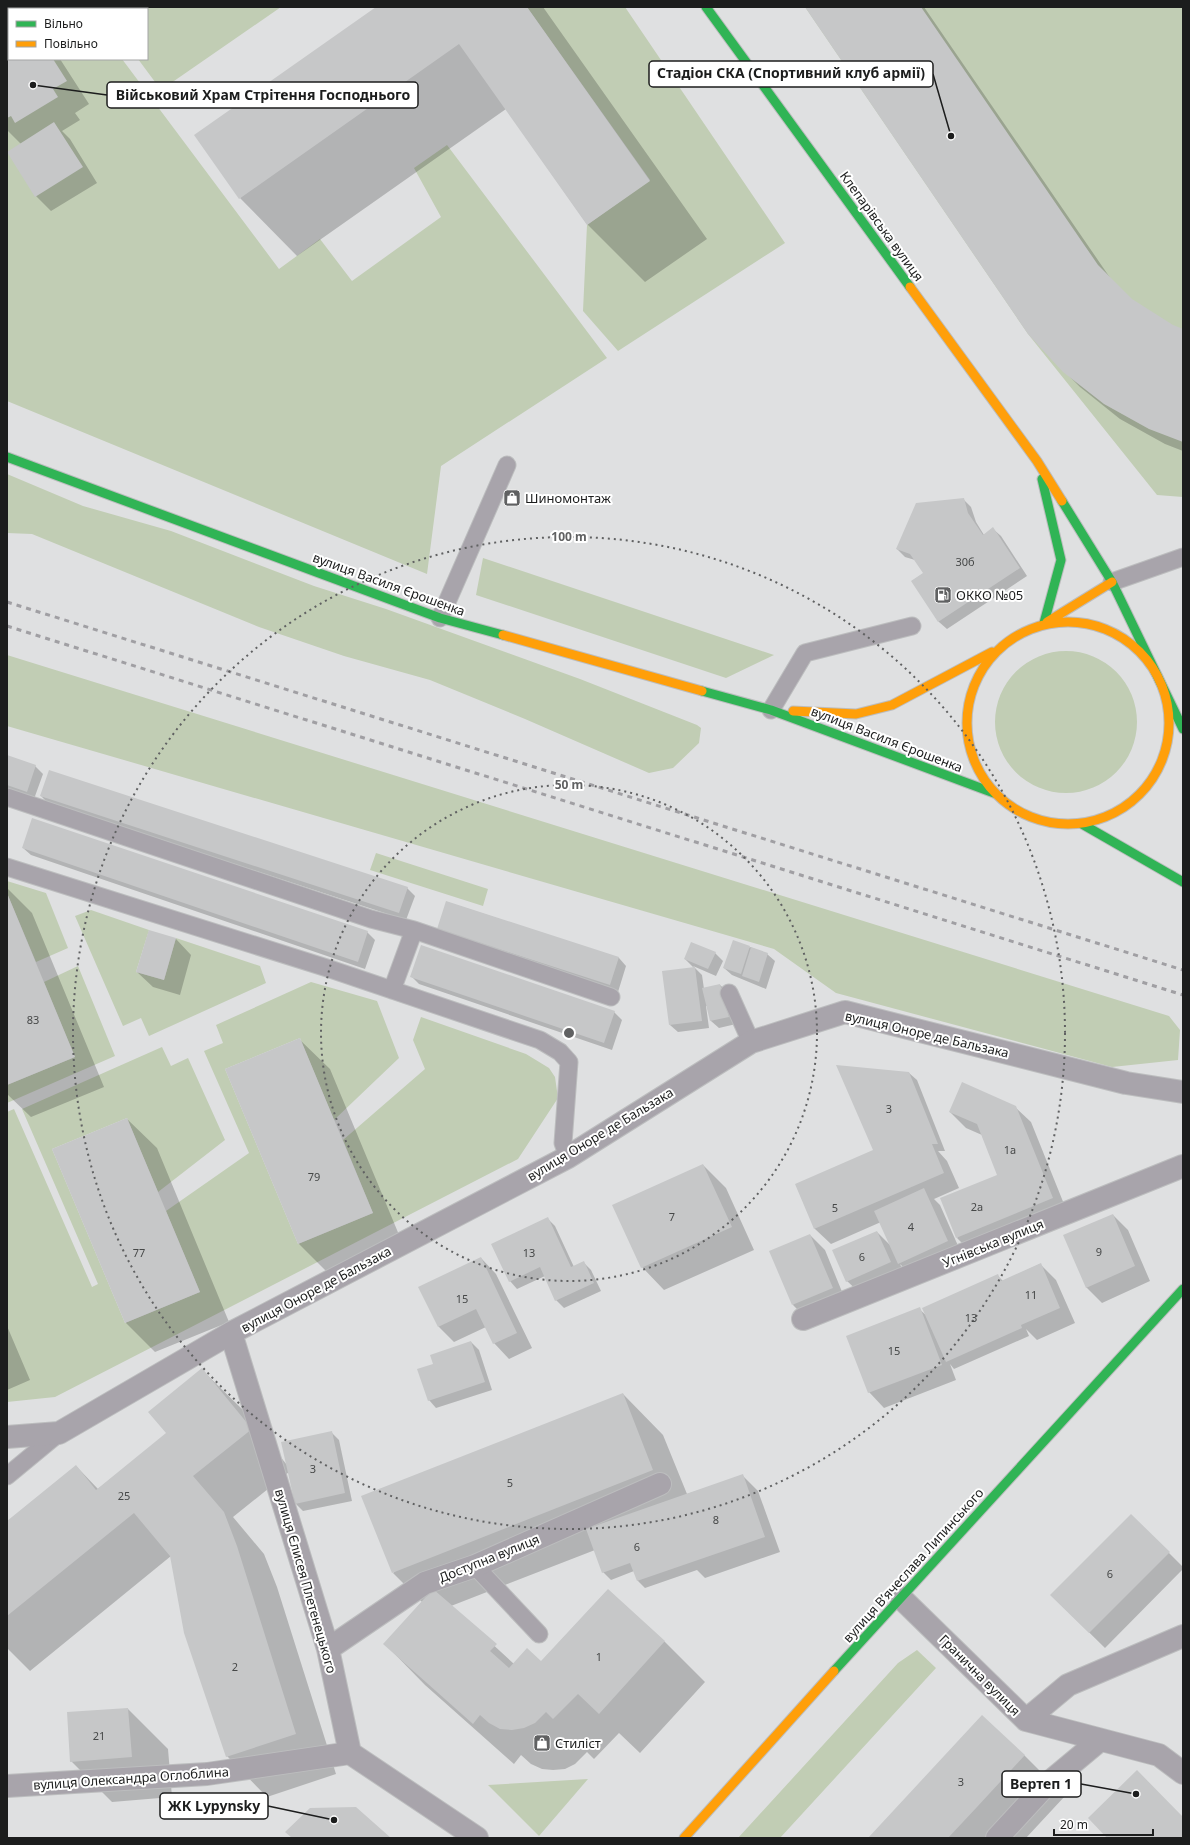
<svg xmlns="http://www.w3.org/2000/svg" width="1190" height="1845" font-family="'Noto Sans',sans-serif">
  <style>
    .green { fill: #c1cdb4 }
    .shadow { fill: #0003 }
    .building { fill: #c6c7c8 }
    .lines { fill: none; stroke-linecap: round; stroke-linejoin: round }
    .lane-casing { stroke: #bcbdbe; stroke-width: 19 }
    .street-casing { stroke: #bcbdbe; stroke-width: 24 }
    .fast-casing { stroke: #bcbdbe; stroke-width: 11 }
    .slow-casing { stroke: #bcbdbe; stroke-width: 11 }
    .lane { stroke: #a8a4ab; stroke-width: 17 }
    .street { stroke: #a8a4ab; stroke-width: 22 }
    .fast { stroke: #30b455; stroke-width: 9 }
    .slow { stroke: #ff9f0a; stroke-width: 9 }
    .rail { stroke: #a09fa3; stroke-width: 3; stroke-dasharray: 5 5; stroke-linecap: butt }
    .ring { fill: none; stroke: #606162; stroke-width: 2; stroke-dasharray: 2 4 }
    .labels { text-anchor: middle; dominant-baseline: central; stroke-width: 4; stroke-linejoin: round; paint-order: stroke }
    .number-label { font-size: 11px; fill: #464848 }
    .street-label { font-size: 13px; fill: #1c1d1d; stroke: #fff }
    .poi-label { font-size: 13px; fill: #1c1d1d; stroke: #fff; text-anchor: start }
    .centre { fill: #606162; stroke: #fff; stroke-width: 2 }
    .ring-label { font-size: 12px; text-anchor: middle; font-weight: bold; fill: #606162; stroke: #fff; stroke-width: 4; stroke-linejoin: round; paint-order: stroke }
    .leader { fill: none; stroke: #1c1d1d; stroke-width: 1.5 }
    .callout-dot { fill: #1c1d1d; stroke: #fff; stroke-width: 1.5 }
    .callout { fill: #fff; stroke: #1c1d1d; stroke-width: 1.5 }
    .callout-label { font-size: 14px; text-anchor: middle; font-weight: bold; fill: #1c1d1d }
  </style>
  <rect width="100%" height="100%" fill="#dfe0e1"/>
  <!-- green -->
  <path class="green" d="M7,7H83L85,9H9V59H122L279,269L320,239L352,281L441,217L414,168L447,145L607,358L441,466L427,574L7,401Z
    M100,7H281L161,90L138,59H147V9H101Z
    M527,7H625L785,243L618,351L583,311L587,225L650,180Z
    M805,7H1183V497L1157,495L1028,334Z
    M7,474L83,506L171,531L314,586L386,609L580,679L697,725L701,728L699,743L673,768L649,773L525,719L430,680L344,656L259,627L32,534L7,533Z
    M483,558L774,655L726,678L476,595Z
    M995 722a71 71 0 1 1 142 0a71 71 0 1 1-142 0Z
    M7,655L1169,1016L1180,1030L1178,1060L1112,1067L836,993L774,949L7,726Z
    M376,853L488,889L483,906L370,870Z
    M7,881L46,893L68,948L36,962L7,893Z
    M91,910L149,930L136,972L164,980L176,938L260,966L266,983L149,1036L141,1018L123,1026L75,916Z
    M78,966L115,1056L7,1103V1085L75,1057L44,982Z
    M311,982L377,1001L399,1058L334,1120L300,1038L225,1069L298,1244L373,1213L343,1140L425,1069L413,1040L421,1017L526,1054L549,1068L555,1077L558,1098L518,1159L55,1397L7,1402V1112L14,1109L92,1287L98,1284L22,1109L162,1047L171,1066L188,1058L225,1140L158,1192L127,1118L52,1149L125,1323L200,1292L166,1211L249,1153L204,1051L223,1043L216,1025Z
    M917,1650L936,1668L780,1838H738L898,1663Z
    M588,1779L539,1836L488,1785Z"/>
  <!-- shadow -->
  <path class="shadow" d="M377,7H543L707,239L645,282L587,224L506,109L297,256L240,198Z
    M807,7H924L1113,282L1131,300L1172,326L1183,330V451L1165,444L1120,419L1080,387L1064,371Z
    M9,47V59H60L89,104L75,113L80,120L62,131L70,139L97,183L51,211L36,196L21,144L7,130V48Z
    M963,499L971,507L976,522L984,535L993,529L1001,536L1027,576L947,629L939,622L912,581L924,573L915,560L905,557L897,549Z
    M7,756L35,766L43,774L34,799L7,790Z
    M41,796L407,888L415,896L406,920L48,803Z
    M23,848L367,932L375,940L365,969L31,855Z
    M7,888L32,913L104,1087L31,1117L7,1094Z
    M447,902L619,958L626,966L618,992L446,936Z
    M149,931L176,939L191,955L180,995L153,987L137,972Z
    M750,947L767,954L775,961L766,989L732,975L724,968Z
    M715,953L723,961L716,976L693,966L702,975L704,989L720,985L728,992L736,1024L719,1028L711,1021L707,1006H706L709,1028L678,1032L670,1025L694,968L685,959Z
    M411,976L614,1012L622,1020L612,1050L419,984Z
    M300,1040L330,1069L402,1242L328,1273L298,1243Z
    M909,1073L917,1080L945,1151H938L947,1161L959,1188L934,1199L940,1205L963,1257L915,1279L900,1264L906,1277L863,1296L847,1281L877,1232L891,1246L881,1222L831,1244L815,1229L796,1185L873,1151Z
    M1015,1107L1031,1122L1068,1214L972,1253L957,1238L998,1175L982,1135L966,1128L950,1112Z
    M127,1119L157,1148L229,1322L155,1352L126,1323Z
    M703,1165L726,1188L754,1250L664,1290L642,1267Z
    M1113,1215L1128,1230L1150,1281L1102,1303L1086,1287Z
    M548,1219L555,1226L574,1267L583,1262L591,1270L601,1291L564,1308L556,1300L545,1276L517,1289L510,1281Z
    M810,1235L825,1250L847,1304L808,1320L793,1305Z
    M481,1258L496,1274L532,1348L509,1359L494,1343L486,1327L454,1342L439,1327L420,1287Z
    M1040,1264L1056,1280L1075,1323L1037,1340L1026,1329L1029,1336L954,1369L950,1364L956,1380L884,1408L869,1392L919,1309L927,1316L998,1276L1003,1281Z
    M7,1326L30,1380L7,1390Z
    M471,1342L479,1350L492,1390L436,1408L429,1400L434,1365Z
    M202,1370L243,1410L287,1465L332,1433L339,1440L352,1501L303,1511L296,1504L289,1472L233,1517L264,1554L277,1587L336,1774L267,1797L227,1756L171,1556L30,1671L7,1648V1522L76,1466L98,1489L167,1434Z
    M623,1394L663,1435L687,1494L743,1476L758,1491L780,1552L705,1578L697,1570L645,1588L638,1581L634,1571L611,1580L603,1572L595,1550L451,1606L514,1664L541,1662L608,1590L665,1642L705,1682L640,1753L619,1733L594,1759L587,1752L575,1764L565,1769L553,1770L542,1769L531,1764L521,1755L514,1764L425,1685L385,1644L422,1602L393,1573Z
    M1131,1515L1183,1567V1569L1105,1648L1051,1595Z
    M128,1709L168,1749L172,1797L112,1802L71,1761Z
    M1024,1755L1065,1796L1026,1838H870Z"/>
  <!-- building -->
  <path class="building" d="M376,7H527L650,181L587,225L459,44L239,199L194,135Z
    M805,7H921L1098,265L1132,299L1173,325L1183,329V442L1149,429L1104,404L1063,372L1028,334Z
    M9,46V59H53L67,81L53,89L58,97L15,123L11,116L7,118V47Z
    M54,122L83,167L35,197L7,152Z
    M964,498L968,513L983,535L993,527L1020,568L938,622L911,581L923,573L910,554L896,549L916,503Z
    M7,755L36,765L27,792L7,785Z
    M49,770L408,887L399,913L40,796Z
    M32,818L368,931L358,962L22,848Z
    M7,893L75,1057L7,1085Z
    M446,901L619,957L610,985L437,929Z
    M149,930L176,938L164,980L136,972Z
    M733,940L750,946L741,974L723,968Z
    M691,942L716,952L708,969L684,959Z
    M421,945L615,1011L604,1043L410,977Z
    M751,947L768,953L759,982L742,976Z
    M695,967L702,1021L669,1025L662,971Z
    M720,984L729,1017L710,1021L702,988Z
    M300,1038L373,1213L298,1244L225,1069Z
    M836,1065L909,1072L938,1144H932L944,1173L814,1229L795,1184L873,1150Z
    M962,1082L1016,1106L1053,1198L956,1238L940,1198L997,1175L977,1124L949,1112Z
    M127,1118L200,1292L125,1323L52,1149Z
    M703,1164L732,1227L641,1268L612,1205Z
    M924,1188L948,1241L898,1264L874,1211Z
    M1113,1214L1135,1266L1086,1288L1063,1235Z
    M548,1217L571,1267L584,1261L594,1283L555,1301L540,1267L509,1282L491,1244Z
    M877,1231L891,1262L846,1282L832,1250Z
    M810,1234L833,1288L792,1305L769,1251Z
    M481,1257L517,1333L493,1344L476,1309L438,1327L418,1287Z
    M1041,1263L1060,1308L1021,1325L1022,1328L946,1362L922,1308L998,1274L1001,1281Z
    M920,1307L942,1365L868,1393L846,1336Z
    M471,1341L485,1382L428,1401L417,1369L433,1364L430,1355Z
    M202,1368L252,1429L193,1476L224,1512L237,1546L296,1734L226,1757L184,1633L170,1556L134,1513L7,1616V1521L76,1465L96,1490L166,1433L148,1412Z
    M623,1393L653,1470L392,1573L361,1496Z
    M332,1431L345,1493L295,1504L281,1442Z
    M743,1474L765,1537L637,1581L630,1563L602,1573L586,1529Z
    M1131,1514L1170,1552L1089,1633L1050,1595Z
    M433,1589L497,1644L490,1651L509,1668L527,1648L541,1661L608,1589L665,1641L599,1714L578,1694L553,1719L546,1712L535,1723L524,1728L512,1730L500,1729L489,1723L480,1715L473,1724L383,1644Z
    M128,1708L132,1757L70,1762L67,1712Z
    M982,1715L1025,1755L977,1807L948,1838H868Z
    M1137,1770L1183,1817V1838H1107L1088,1818Z
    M356,1807L391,1838H292L285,1832L310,1808Z"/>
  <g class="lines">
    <defs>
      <path id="lane" d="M1112,582L1183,557
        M440,618L507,465
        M771,710L805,653L912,626
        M7,797L371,919L414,930
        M7,867L327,968L540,1040L560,1052L569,1062L563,1143L568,1157
        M392,990L414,930L611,997
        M729,993L751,1042
        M7,1476L59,1433
        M475,1566L539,1634"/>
      <path id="street" d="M803,1319L1183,1166
        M231,1333L328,1649L350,1753L477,1838
        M7,1437L59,1433L231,1333L568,1157L751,1042L845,1012L1126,1083L1183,1092
        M900,1597L1026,1720L1159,1755L1183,1773
        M328,1649L425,1583L475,1566L660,1484
        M1026,1720L1068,1685L1183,1636
        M7,1786L207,1774L350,1753
        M997,1838L1046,1785L1100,1740"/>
      <path id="fast" d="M706,7L910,287
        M7,457L440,618L503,635
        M1042,479L1061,560L1044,623
        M1062,501L1112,582L1183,729
        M702,691L771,710L994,793
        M1082,824L1183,882
        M834,1671L1183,1289"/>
      <path id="slow" d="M910,287L1037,461L1062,501
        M967 723a101 101 0 1 1 202 0a101 101 0 1 1-202 0Z
        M1047,622L1112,582
        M503,635L702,691
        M793,711L856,714L892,705L992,652
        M684,1838L834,1671"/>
    </defs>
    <!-- lane casing -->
    <use href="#lane" class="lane-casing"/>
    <!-- street casing -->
    <use href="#street" class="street-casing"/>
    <!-- fast casing -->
    <use href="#fast" class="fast-casing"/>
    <!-- slow casing -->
    <use href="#slow" class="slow-casing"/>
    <!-- lane -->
    <use href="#lane" class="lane"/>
    <!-- street -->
    <use href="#street" class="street"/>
    <!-- fast -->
    <use href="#fast" class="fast"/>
    <!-- slow -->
    <use href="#slow" class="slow"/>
    <!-- rail -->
    <path class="rail" d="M7,602L1183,970
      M7,626L1183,995"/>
  </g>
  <!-- distance rings -->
  <g class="ring">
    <circle cx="569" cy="1033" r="248"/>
    <circle cx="569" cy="1033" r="496"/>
  </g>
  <!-- icons -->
  <defs>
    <symbol id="shop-square" viewBox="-11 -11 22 22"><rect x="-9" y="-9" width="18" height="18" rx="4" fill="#606162" stroke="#fff"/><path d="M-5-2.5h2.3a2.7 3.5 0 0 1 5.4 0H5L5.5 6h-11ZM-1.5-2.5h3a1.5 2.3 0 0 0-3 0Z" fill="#fff"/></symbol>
    <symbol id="fuel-square" viewBox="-11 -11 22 22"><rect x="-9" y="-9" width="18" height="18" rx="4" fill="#606162" stroke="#fff"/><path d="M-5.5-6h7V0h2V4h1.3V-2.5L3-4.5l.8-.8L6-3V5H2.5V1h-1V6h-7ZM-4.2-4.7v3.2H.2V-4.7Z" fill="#fff"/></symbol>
  </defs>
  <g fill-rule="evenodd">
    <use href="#shop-square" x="502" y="488" width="20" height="20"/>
    <use href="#fuel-square" x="933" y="585" width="20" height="20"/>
    <use href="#shop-square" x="532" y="1733" width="20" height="20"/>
  </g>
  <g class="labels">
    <!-- number labels -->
    <g class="number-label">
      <text x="965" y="561">30б</text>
      <text x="33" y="1019">83</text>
      <text x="889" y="1108">3</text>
      <text x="1010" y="1149">1а</text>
      <text x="314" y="1176">79</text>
      <text x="977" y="1206">2а</text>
      <text x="835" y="1207">5</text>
      <text x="672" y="1216">7</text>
      <text x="911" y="1226">4</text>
      <text x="1099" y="1251">9</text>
      <text x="139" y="1252">77</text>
      <text x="529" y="1252">13</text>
      <text x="862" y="1256">6</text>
      <text x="1031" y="1294">11</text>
      <text x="462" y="1298">15</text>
      <text x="971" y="1317">13</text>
      <text x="894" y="1350">15</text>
      <text x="313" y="1468">3</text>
      <text x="510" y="1482">5</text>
      <text x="124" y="1495">25</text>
      <text x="716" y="1519">8</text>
      <text x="637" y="1546">6</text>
      <text x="1110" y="1573">6</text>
      <text x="599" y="1656">1</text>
      <text x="235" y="1666">2</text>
      <text x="99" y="1735">21</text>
      <text x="961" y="1781">3</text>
    </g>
    <!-- street labels -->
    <g class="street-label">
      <text transform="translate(882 226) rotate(54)">Клепарівська вулиця</text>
      <text transform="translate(389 584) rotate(20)">вулиця Василя Єрошенка</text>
      <text transform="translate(887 739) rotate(21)">вулиця Василя Єрошенка</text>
      <text transform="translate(927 1034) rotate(13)">вулиця Оноре де Бальзака</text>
      <text transform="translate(600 1134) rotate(-31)">вулиця Оноре де Бальзака</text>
      <text transform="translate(993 1243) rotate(-22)">Угнівська вулиця</text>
      <text transform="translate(316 1289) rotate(-28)">вулиця Оноре де Бальзака</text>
      <text transform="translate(489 1558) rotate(-22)">Доступна вулиця</text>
      <text transform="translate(913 1565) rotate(-48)">вулиця Вʼячеслава Липинського</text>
      <text transform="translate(306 1581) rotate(74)">вулиця Єлисея Плетенецького</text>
      <text transform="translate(980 1675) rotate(45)">Гранична вулиця</text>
      <text transform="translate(131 1778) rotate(-4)">вулиця Олександра Оглоблина</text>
    </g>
    <!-- poi labels -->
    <g class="poi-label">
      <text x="525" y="498">Шиномонтаж</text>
      <text x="956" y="595">ОККО №05</text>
      <text x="555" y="1743">Стиліст</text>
    </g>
  </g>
  <circle cx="569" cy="1033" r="6" class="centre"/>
  <g class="ring-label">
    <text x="569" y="541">100 m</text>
    <text x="569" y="789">50 m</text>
  </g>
  <!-- callouts -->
  <path class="leader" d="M951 136L933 74M33 85L107 95M1136 1794L1081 1784M334 1820L268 1806"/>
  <g class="callout-dot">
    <circle cx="951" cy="136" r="4"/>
    <circle cx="33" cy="85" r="4"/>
    <circle cx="1136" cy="1794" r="4"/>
    <circle cx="334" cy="1820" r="4"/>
  </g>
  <g class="callout">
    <rect x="649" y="61" width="284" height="26" rx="4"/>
    <rect x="107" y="82" width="311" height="26" rx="4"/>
    <rect x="1002" y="1771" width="79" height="26" rx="4"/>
    <rect x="160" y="1793" width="108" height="26" rx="4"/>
  </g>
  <g class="callout-label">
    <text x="791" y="78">Стадіон СКА (Спортивний клуб армії)</text>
    <text x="263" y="100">Військовий Храм Стрітення Господнього</text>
    <text x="1041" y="1789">Вертеп 1</text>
    <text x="214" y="1811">ЖК Lypynsky</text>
  </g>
  <!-- border -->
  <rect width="1190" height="1845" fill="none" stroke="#1c1d1d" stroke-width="16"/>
  <!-- legend -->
  <rect x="8" y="8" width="140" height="52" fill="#ffffff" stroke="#a4a5a5"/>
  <rect x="16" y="21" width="20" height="6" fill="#30b455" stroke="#a4a5a5"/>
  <text x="44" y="28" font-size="12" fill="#1c1d1d">Вільно</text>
  <rect x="16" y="41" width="20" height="6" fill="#ff9f0a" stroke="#a4a5a5"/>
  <text x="44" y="48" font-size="12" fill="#1c1d1d">Повільно</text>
  <!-- scale -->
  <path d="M1054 1829v6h99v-6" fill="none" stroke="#1c1d1d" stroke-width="2"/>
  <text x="1060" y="1829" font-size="12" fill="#1c1d1d" stroke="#ffffff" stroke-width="3" paint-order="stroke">20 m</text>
</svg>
